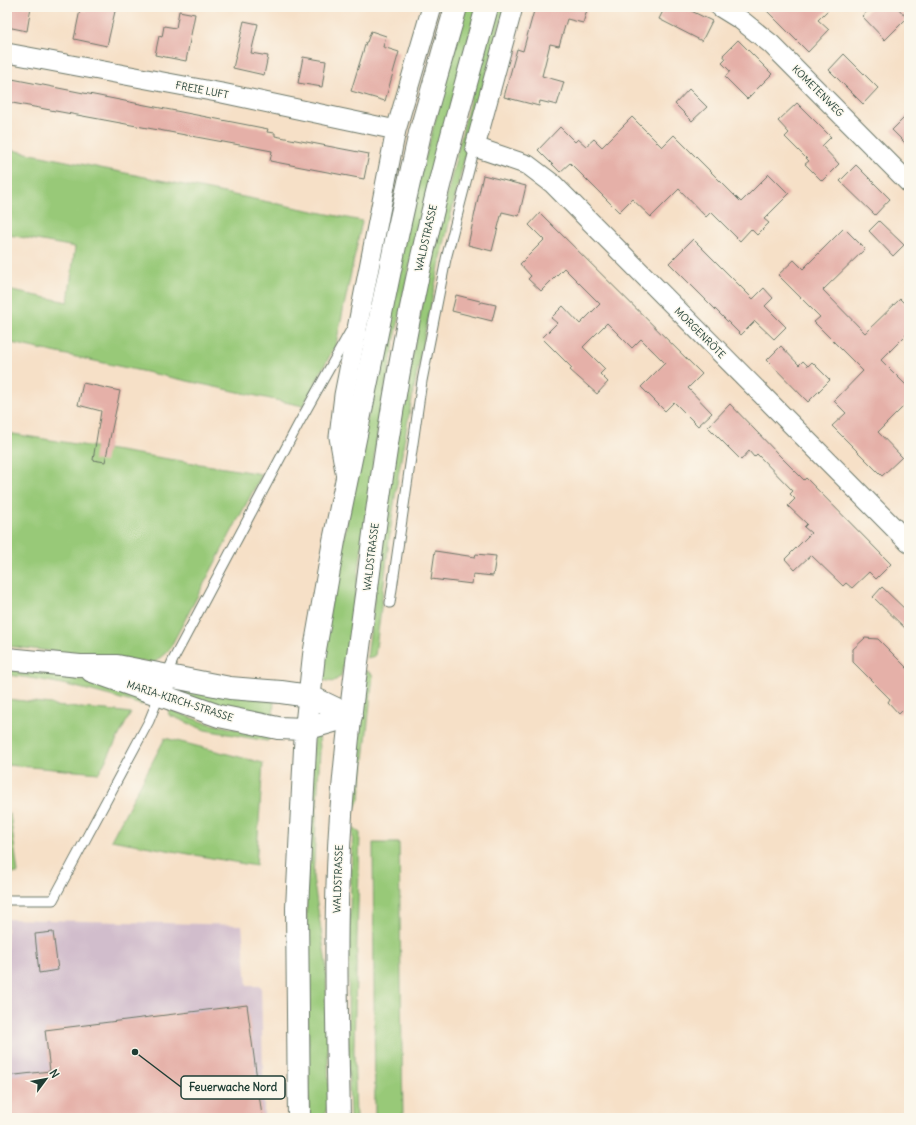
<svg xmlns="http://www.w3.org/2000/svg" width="916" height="1125" font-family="Delius,sans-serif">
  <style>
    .industrial { fill: #d1bdcc }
    .green { fill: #98c978; stroke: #5c8356 }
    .building { fill: #e5b0a8 }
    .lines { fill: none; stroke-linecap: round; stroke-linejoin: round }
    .service-casing { stroke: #6a7667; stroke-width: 11 }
    .minor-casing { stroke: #6a7667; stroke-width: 21 }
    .secondary-casing { stroke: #6a7667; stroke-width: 24 }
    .service { stroke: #fff; stroke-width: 9 }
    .minor { stroke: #fff; stroke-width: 19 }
    .secondary { stroke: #fff; stroke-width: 22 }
    .labels { text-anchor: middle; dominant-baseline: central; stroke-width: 3; stroke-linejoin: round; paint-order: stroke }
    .street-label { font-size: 10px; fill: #1f3d34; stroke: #fbf7ec }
    .leader { fill: none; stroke: #1f3d34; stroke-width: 1.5 }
    .callout-dot { fill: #1f3d34; stroke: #fbf7ec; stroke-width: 1.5 }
    .callout { fill: #fbf7ec; stroke: #1f3d34; stroke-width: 1.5 }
    .callout-label { font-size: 11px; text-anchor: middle; font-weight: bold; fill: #1f3d34 }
  </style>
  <rect width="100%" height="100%" fill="#fbf7ec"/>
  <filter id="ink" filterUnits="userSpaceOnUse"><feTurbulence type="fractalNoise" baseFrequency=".025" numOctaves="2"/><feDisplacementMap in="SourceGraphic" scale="8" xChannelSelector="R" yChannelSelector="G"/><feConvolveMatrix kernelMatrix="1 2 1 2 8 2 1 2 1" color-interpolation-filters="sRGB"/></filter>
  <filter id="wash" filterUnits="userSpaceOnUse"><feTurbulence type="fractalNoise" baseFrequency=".012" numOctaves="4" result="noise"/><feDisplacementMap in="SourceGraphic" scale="16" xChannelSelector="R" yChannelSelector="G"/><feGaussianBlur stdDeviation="0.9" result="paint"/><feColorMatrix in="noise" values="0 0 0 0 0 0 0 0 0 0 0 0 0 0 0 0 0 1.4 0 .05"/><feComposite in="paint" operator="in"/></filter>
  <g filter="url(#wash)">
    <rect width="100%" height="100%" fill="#f6e0c7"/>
    <!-- industrial -->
    <path class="industrial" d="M7,919L242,925L247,986H261L264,1118H7Z"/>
    <!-- green -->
    <path class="green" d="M466,7H477L414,244L380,414L349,642L341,676L333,682L321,680L330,607L403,240Z
      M496,7H505C461,160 426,314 399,471C389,532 383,595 375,656L367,658L390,471L431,261L477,71Z
      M7,149L362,221L336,344L303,406L7,342V290L68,302L75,247L9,235L7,244Z
      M7,433L262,474L169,650L154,663L7,646Z
      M7,667L61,675L100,685L145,701L142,705C97,692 54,680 7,675Z
      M366,670L373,675L360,797L353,812Z
      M176,685L274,700L273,717L232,710L174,693Z
      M7,699L51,704L54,706L107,710L131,713L99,773L7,765Z
      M168,709L203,722L272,737L267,741L205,730L169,715Z
      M319,734L320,750L313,877L326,963L329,1101L324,1118H309L306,869L314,735Z
      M165,738L263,763L256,866L111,840Z
      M7,814H10L18,873L7,874Z
      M353,828L360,833L354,1048L356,1118H350C346,1021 349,925 353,828Z
      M373,843H399L403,1118H375Z"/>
    <g id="blocks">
      <!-- building -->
      <path class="building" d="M7,7H31L27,31L7,27Z
        M87,7H116L107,46L74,39L80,10L86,11Z
        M535,7H588L583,23L567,19L559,46L550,44L542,76L564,82L557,105L540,101L539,106L504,97L517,49L523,51Z
        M665,7H683L712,21L702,41L659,19Z
        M763,7H831L818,20L829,30L808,52Z
        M872,7H897L907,18L885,40L862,16Z
        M179,11L195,14L186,61L155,55L159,36L162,37L164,26L176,28Z
        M244,21L258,24L251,53L268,56L264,75L233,68Z
        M371,31L386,36L383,47L399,52L385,101L351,91L366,42H367Z
        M738,40L772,74L747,99L725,77L730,71L722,63L726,59L723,55Z
        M844,54L878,88L863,104L829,70Z
        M303,57L326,61L322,87L298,83Z
        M7,78L268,129L267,132L275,133V136L369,154L364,179L270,161L272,151L7,102Z
        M689,89L707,107L692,121L675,104Z
        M797,103L831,137L822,146L839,164L822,181L805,164L809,161L785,137L789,133L778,121Z
        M909,113V147L892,130Z
        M632,117L662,147L674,135L741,202L769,174L789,194L764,219L769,223L757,235L751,229L740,241L711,212L706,217L679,189L651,217L632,199L619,212L570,163L560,172L538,150L560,127L575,142L578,139L586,146L594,139L602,147Z
        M856,165L890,199L875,215L840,181Z
        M483,175L526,186L519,216L502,212L492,251L468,245Z
        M540,213L702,374L688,388L712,413L698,426L674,402L665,411L641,387L665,363L641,339L632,348L607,323L583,347L605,369L600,374L608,382L597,394L570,370L572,368L542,338L557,323L551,318L563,306L580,324L600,304L564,268L541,291L528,279L531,276L520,264L544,240L529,225Z
        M879,221L904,245L893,256L869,231Z
        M844,228L865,249L823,290L865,333L900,299L909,308V332L881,360L909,388V401L878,432L902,457L882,476L832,426L846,413L834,401L863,371L814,322L820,317L778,275L794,260L803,269Z
        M693,239L753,299L764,288L773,298L765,306L786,327L774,339L755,321L741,335L669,263Z
        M456,295L480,301L479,304L482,302L496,305L492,321L452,311Z
        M781,346L799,365L803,361L808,366L812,362L830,380L808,402L767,360Z
        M83,383L120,391L105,462L93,460L101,411L78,405Z
        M730,404L779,455L804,480L806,478L891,564L876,579L869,572L852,588L846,583L843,586L811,555L795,570L785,559L811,533L804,527L807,524L788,506L795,499L790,494L793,491L757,454L754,457L749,451L741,460L708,427Z
        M435,551L475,557L476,554L496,556L493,576L473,574L472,584L431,579Z
        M882,587L909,613V632L873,597Z
        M865,638L878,639L909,670V704L899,714L888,702L890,699L853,662V649Z
        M53,932L58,970L39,973L35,934Z
        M247,1005L262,1116L242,1118H7V1076L50,1071L45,1030Z"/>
    </g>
  </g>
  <g filter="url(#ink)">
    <use href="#blocks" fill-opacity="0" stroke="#6a7667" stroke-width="1"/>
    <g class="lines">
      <defs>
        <path id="service" d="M390,603L422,381L446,259L475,147
          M166,676L173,660L299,423L352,328
          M7,900H53L149,721L160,694"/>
        <path id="minor" d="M513,7L475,147L528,165L553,184L909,543
          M720,7L741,20L771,44L909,183
          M7,53L222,93L396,130
          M346,477L339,437L344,395L396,130L432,7"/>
        <path id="secondary" d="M7,659L80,666H117L230,688L281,692L309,696L351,716
          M92,671L219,716L278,728L306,729L351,716
          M299,1118L297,908L306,729L314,655L334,541L397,236L420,133L456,7
          M339,1118C337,1022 334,925 340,830C345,749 356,668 367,588C381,474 398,360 424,248C442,167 465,87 487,7"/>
      </defs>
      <!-- service casing -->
      <use href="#service" class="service-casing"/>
      <!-- minor casing -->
      <use href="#minor" class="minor-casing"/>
      <!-- secondary casing -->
      <use href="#secondary" class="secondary-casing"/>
      <!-- service -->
      <use href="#service" class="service"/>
      <!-- minor -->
      <use href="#minor" class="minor"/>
      <!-- secondary -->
      <use href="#secondary" class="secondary"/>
    </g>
  </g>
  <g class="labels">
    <!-- street labels -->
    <g class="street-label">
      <text transform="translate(202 90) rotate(11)">FREIE LUFT</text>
      <text transform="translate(818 91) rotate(45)">KOMETENWEG</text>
      <text transform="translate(426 238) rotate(-77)">WALDSTRASSE</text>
      <text transform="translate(700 333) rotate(45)">MORGENRÖTE</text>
      <text transform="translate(371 557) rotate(-83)">WALDSTRASSE</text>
      <text transform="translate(180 701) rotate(18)">MARIA-KIRCH-STRASSE</text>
      <text transform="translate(338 879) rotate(-88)">WALDSTRASSE</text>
    </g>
  </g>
  <!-- callouts -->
  <path class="leader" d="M135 1052L181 1087"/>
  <circle class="callout-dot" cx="135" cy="1052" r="4"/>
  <rect class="callout" x="181" y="1076" width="104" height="23" rx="4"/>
  <g class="callout-label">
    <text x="233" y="1091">Feuerwache Nord</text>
  </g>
  <!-- margin -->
  <rect width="916" height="1125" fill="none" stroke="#fbf7ec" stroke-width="24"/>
  <!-- north arrow -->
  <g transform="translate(46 1079) rotate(58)" stroke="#fbf7ec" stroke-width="3" paint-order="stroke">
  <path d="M0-3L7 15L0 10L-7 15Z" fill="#1f3d34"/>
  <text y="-6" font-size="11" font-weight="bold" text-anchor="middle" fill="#1f3d34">N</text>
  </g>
</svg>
